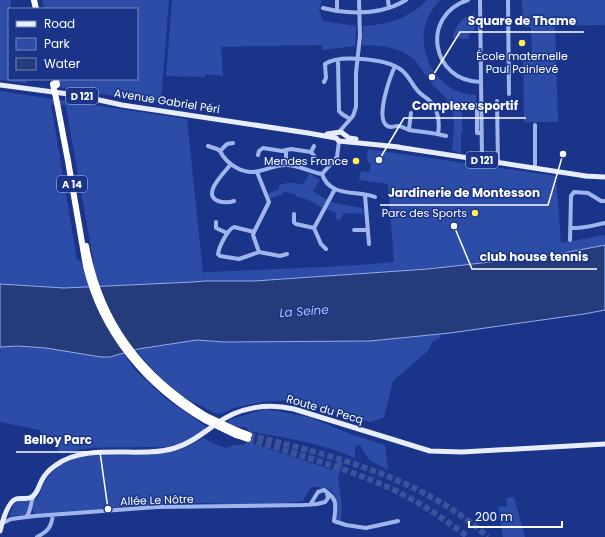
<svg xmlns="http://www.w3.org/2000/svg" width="605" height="537" font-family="Poppins,sans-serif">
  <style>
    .green { fill: #2c4ca7; fill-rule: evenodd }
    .water { fill: #263b7a; stroke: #94adef }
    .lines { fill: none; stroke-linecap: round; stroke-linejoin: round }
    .highway-tunnel { stroke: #3c529a; stroke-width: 6; stroke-dasharray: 6 3; stroke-linecap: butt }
    .minor { stroke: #a1b5ed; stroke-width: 4 }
    .major { stroke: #e7ecff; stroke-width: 5 }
    .highway { stroke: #fff; stroke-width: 6 }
    .highway-bridge { stroke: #fff; stroke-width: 6 }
    .poi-dot { fill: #ffef5d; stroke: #193488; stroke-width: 1.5 }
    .labels { text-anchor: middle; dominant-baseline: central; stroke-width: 3; stroke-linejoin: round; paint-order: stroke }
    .shield { fill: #193488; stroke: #bac2db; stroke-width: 1 }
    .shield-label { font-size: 10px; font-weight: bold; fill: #fff }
    .poi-label { font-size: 11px; fill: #fff; stroke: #193488; text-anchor: end }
    .street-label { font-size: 11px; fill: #fff; stroke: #193488 }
    .water-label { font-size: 12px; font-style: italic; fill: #adc0f4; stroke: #193488 }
    .leader { fill: none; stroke: #fff; stroke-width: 1.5 }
    .callout-dot { fill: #fff; stroke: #193488; stroke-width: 1.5 }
    .callout-label { font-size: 12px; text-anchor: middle; font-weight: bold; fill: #fff; stroke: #193488; stroke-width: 3; stroke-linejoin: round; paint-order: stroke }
  </style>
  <rect width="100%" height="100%" fill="#193488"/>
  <!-- green -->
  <path class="green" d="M0,0H11V9H9V79H28L26,83L0,80Z
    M42,0H169L161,103L61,88L59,79H137V9H44Z
    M172,0H322L319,10L323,21L356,26L355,46L322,50V45L221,47L223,76L206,74L205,77L166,76Z
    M427,0H441C405,30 429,95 476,95V104L462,105V122L463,132H461V154L452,150C453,136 456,121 451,108C447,97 440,92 432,84C427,78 423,71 418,64C405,48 381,44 362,46L363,26C387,25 410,18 427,0Z
    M522,0H605V25L558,26L555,27L558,122H524L523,59L532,58L531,27H523Z
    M475,13V29L470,33L468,39L453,38C455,25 462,17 475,13Z
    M0,91L187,119L203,273L206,272C269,269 331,268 394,262L388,184L359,180L361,171L369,172L371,163H368V160H367L368,149L556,176L561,243L605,235V245L553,255L427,269L254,281H205L193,282L64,288L0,284ZM51,104L65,105L66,108L94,264L82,267L81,261L77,260Z
    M309,173L320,180L313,191L327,200L323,208C314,204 307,198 297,197L295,194L283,192V194L269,199L267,194L279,189L278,186C287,182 294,182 303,185Z
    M331,202L334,203L362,208L364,214L344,213L340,220H337L335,212L327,209Z
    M440,334V338L432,342L429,350L393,381L384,417L377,420L370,422C342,416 305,399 277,401C263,401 248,405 234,408C228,410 223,414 217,414C208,409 198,405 189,400C168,388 151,368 136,350L197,340L224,342L370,341Z
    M18,346L46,348L101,357H110L123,353L134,369L165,398L208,428C198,434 187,442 175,445C165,448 154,447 144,447C119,448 86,445 62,454L58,451V443L53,436L42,435L40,430L0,422V347Z
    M266,409L309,417L348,433L385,445L388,470L369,460L360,445L355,446V458C321,443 285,438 249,431L247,427H239L230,424L228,421L231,419Z
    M203,438L217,445L226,448L233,445H243L248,442L333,470L337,460L343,462L338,479L342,507L341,521L336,519C338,496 337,486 311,487L303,501L268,505L204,503L123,507L35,515C28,504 36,502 40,493C42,488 44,482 48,477C68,448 112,457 142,455C153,454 172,453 182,449C189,446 196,442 203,438Z
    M514,497L525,537H503L498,507L507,506L506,498Z
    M19,500H27L29,501L27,515L9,516L14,504Z"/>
  <!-- water -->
  <path class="water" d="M605,245V310L584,314L450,333L370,341L224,342L197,340L138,349L110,357H101L46,348L18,346L0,347V284L64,288L193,282L205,281H254L428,269L553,255Z"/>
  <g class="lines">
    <!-- highway-tunnel -->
    <path class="highway-tunnel" d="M249,435C334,456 421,477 488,537
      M248,439C293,453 338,466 381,484C412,497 442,517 468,537"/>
    <!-- minor -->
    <path class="minor" d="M337,0V11C360,14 385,13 406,0
      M388,0L389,8
      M468,0C420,15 431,82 481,82
      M480,0L482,160
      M508,0L509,94
      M323,8L337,11
      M338,60L339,111L342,114L350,119
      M395,66C390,77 376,116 386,125C390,129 393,126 398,126C402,126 405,129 409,130C421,132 434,133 446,136
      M324,82L326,78L325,64C339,54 386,59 400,69C408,74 411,83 417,90C420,94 425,97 429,100C438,109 440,122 438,134
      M497,101L498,164
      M481,105H477V133H482
      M409,129L411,113
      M339,132L353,116L356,107V73L360,36L359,0
      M208,146L217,149L220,151L227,144L233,143
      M220,151C227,165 244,175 259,171C268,169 276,165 286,165C299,165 310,172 322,174L337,157L339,141
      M311,152L314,146
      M258,155L259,151L263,148L282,151L291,149L311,152L315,157
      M231,164C225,172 201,194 218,201C224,203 228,203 234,201
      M286,165V150
      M535,168V125
      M257,172L269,202L254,232L253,235L259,252
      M322,174C330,198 357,190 375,197
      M365,195L369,244
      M294,214V222L296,224L314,228L321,244L326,249
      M216,222V228L227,233
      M314,228L335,189
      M570,228C583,229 594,225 605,223
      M354,230H367
      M254,232L234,227C227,230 219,247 218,254L220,256L239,259L259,252L280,256L287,254
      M570,240L571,196L574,192L588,193L601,201H605
      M310,505L318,492L324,490C338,499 336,505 334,521L346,525L366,528L398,521
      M26,517C31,513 30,502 34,496
      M5,522L11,519L35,516L157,507L303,505L317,504L325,502L328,498L327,493
      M37,537C48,531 51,528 53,515"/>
    <!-- major -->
    <path class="major" d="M0,85L76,95L122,105L308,133L336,138L339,141L399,147
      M327,134L341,132L349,138L356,139
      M397,147L586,176
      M584,176L605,177
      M0,531C2,523 7,502 16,499C21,497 28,501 33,496C38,492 39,485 42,480C45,474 50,469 56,465C87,442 139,459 175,448C191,443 203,433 216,424C239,407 267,403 294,409L430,451L462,452L605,444"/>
    <!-- highway -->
    <path class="highway" d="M34,0L36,9
      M56,79L57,85
      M57,103L68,161L86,266C102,333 147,386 205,420
      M86,246C100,323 141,376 206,416
      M238,431L249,435
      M236,435L248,439"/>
    <!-- highway-bridge -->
    <path class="highway-bridge" d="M53,84L57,103
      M206,416L238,431
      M205,420L236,435"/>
  </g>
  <!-- markers -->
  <g class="poi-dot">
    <circle cx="522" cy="43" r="4"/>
    <circle cx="356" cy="161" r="4"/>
    <circle cx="475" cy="213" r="4"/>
  </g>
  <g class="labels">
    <!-- shield labels -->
    <g class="shield">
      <rect x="66" y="88" width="32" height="16" rx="3"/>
      <rect x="466" y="152" width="32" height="16" rx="3"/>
      <rect x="57" y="176" width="30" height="16" rx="3"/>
    </g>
    <g class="shield-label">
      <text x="82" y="96">D 121</text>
      <text x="482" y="160">D 121</text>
      <text x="72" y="184">A 14</text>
    </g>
    <!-- poi labels -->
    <g class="poi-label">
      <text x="522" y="56" text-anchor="middle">École maternelle<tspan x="522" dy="13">Paul Painlevé</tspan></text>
      <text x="348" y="161">Mendes France</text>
      <text x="467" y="213">Parc des Sports</text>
    </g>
    <!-- street labels -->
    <g class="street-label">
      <text transform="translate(167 101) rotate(9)">Avenue Gabriel Péri</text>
      <text transform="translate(325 409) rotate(16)">Route du Pecq</text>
      <text transform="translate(157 500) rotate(-2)">Allée Le Nôtre</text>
    </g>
    <!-- water labels -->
    <g class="water-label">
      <text transform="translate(304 311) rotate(-4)">La Seine</text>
    </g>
  </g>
  <!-- callouts -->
  <path class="leader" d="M432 77L460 32H584M379 160L404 118H526M563 154L548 205H380M454 226L472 269H597M108 509L100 452H16"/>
  <g class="callout-dot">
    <circle cx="432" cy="77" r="4"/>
    <circle cx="379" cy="160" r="4"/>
    <circle cx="563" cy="154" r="4"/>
    <circle cx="454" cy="226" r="4"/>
    <circle cx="108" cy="509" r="4"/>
  </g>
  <g class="callout-label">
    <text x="522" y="25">Square de Thame</text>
    <text x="465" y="110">Complexe sportif</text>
    <text x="464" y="197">Jardinerie de Montesson</text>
    <text x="534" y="261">club house tennis</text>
    <text x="58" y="444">Belloy Parc</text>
  </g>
  <!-- legend -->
  <rect x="8" y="8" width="130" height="72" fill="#193488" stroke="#7585b8"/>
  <rect x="16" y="21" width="20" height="6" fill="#e7ecff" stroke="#7585b8"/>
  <text x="44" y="28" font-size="12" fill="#ffffff">Road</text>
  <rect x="16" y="38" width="20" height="12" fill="#2c4ca7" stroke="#7585b8"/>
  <text x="44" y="48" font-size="12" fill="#ffffff">Park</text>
  <rect x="16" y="58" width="20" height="12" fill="#263b7a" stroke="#7585b8"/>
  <text x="44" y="68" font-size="12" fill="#ffffff">Water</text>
  <!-- scale -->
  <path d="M469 521v6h93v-6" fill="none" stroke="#ffffff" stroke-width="2"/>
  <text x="475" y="521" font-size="12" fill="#ffffff" stroke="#193488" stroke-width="3" paint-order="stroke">200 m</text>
</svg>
